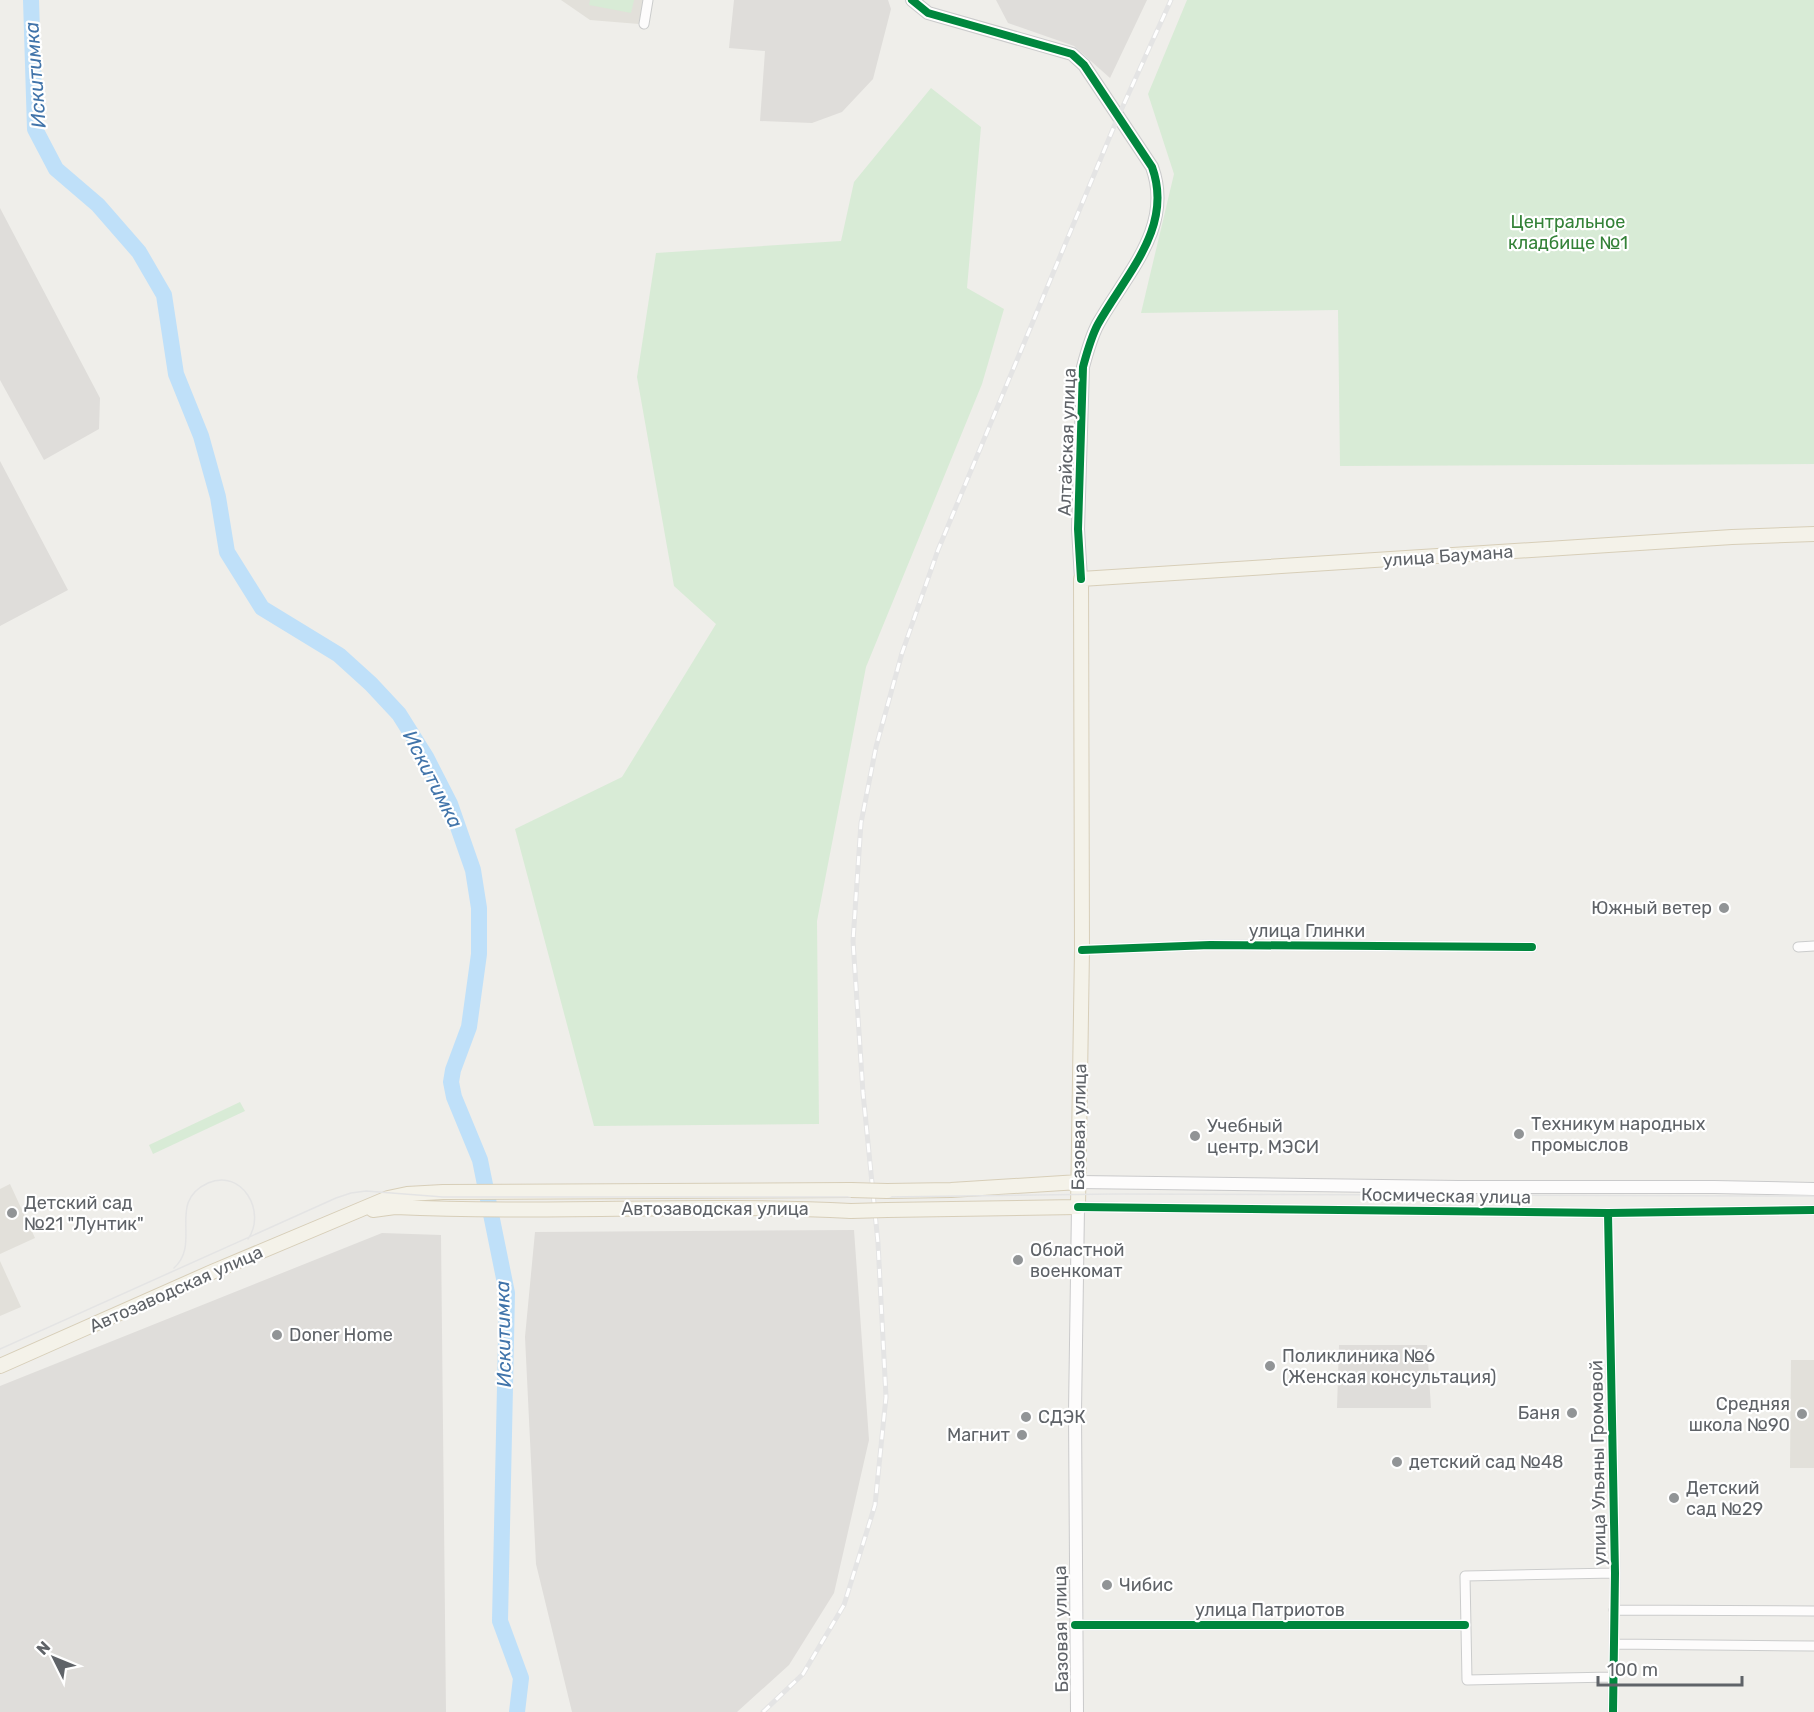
<svg xmlns="http://www.w3.org/2000/svg" width="1814" height="1712" font-family="Rubik,sans-serif">
  <style>
    .industrial { fill: #dfddda }
    .education { fill: #e2e0da }
    .green { fill: #d8ebd6 }
    .lines { fill: none; stroke-linecap: round; stroke-linejoin: round }
    .river { stroke: #bfe0f9; stroke-width: 16 }
    .street-casing { stroke: #cbcccc; stroke-width: 11 }
    .secondary-casing { stroke: #cacacb; stroke-width: 14 }
    .primary-casing { stroke: #d7ceb8; stroke-width: 16 }
    .street { stroke: #fdfcfc; stroke-width: 9 }
    .secondary { stroke: #fdfcfc; stroke-width: 12 }
    .primary { stroke: #f4f2e9; stroke-width: 14 }
    .tram { stroke: #e4e4e4; stroke-width: 1.5 }
    .rail-casing { stroke: #e4e4e4; stroke-width: 5 }
    .rail { stroke: #fff; stroke-width: 3; stroke-dasharray: 9; stroke-linecap: butt }
    .primary-bridge-casing { stroke: #d7ceb8; stroke-width: 16; stroke-linecap: butt }
    .primary-bridge { stroke: #f4f2e9; stroke-width: 14 }
    .cycleway-casing { stroke: #fff; stroke-width: 11 }
    .cycleway { stroke: #00873e; stroke-width: 8 }
    .poi-dot { fill: #919496; stroke: #fff; stroke-width: 2 }
    .labels { text-anchor: middle; dominant-baseline: central; stroke-width: 4.5; stroke-linejoin: round; paint-order: stroke }
    .park-label { font-size: 18px; fill: #348238; stroke: #fff }
    .street-label { font-size: 18px; fill: #5f6368; stroke: #fff }
    .poi-label { font-size: 18px; fill: #5f6368; stroke: #fff; text-anchor: start }
    .water-label { font-size: 20px; font-style: italic; fill: #4174aa; stroke: #fff }
  </style>
  <rect width="100%" height="100%" fill="#efeeea"/>
  <!-- industrial -->
  <path class="industrial" d="M734,0H888L891,9L873,79L842,112L812,123L760,121L765,51L729,48Z
    M996,0H1147L1110,78L1074,46L1008,23Z
    M0,208L100,398L99,429L44,460L0,380Z
    M0,461L68,590L0,626Z
    M854,1230L869,1440L834,1593L789,1665L737,1712H572L536,1564L525,1337L535,1232Z
    M382,1233L441,1235L446,1712H0V1386Z
    M1339,1345H1427L1431,1408H1337Z"/>
  <!-- education -->
  <path class="education" d="M561,0H643L639,24L590,20Z
    M10,1184L35,1238L0,1254V1189Z
    M0,1261L21,1307L0,1316Z
    M1791,1360H1814V1468H1790Z"/>
  <!-- green -->
  <path class="green" d="M590,0H634L631,13L589,5Z
    M1187,0H1814V464L1340,466L1338,310L1141,313L1174,174L1148,94Z
    M931,88L981,127L967,288L1004,309L982,384L866,667L817,921L819,1124L594,1126L515,829L622,777L716,624L674,586L637,377L656,253L841,241L854,182Z
    M240,1102L245,1111L153,1154L149,1145Z"/>
  <g class="lines">
    <!-- river -->
    <path class="river" d="M31,0L35,129L56,169L98,205L139,252L164,295L176,374L201,436L218,497L227,552L262,608L339,655L371,684L399,714L426,757L450,804L473,870L479,908V954L469,1027L453,1070L451,1082L454,1097L480,1160L507,1293L500,1621L521,1678L517,1712"/>
    <defs>
      <path id="street" d="M644,24L648,0
        M1798,947L1814,946
        M1082,950L1210,945L1532,947
        M1078,1207L1608,1213L1814,1210
        M1608,1213L1615,1573L1613,1712
        M1614,1610L1814,1611
        M1075,1625H1465
        M1614,1644L1814,1646
        M1613,1677L1467,1680L1465,1576L1615,1573"/>
      <path id="secondary" d="M912,0L928,13L1072,54L1084,65L1152,167C1174,227 1126,274 1098,324C1091,337 1087,352 1083,367L1078,529L1081,579
        M1079,1182L1458,1187H1714L1814,1189
        M1077,1712L1075,1412L1078,1207"/>
      <path id="primary" d="M887,1191L951,1190L1079,1182
        M373,1210L395,1207C547,1214 699,1203 851,1211
        M887,1210L1078,1207L1082,950L1081,579L1732,537L1814,534
        M0,1366L212,1272L388,1198L407,1194L443,1192L851,1190"/>
    </defs>
    <!-- street casing -->
    <use href="#street" class="street-casing"/>
    <!-- secondary casing -->
    <use href="#secondary" class="secondary-casing"/>
    <!-- primary casing -->
    <use href="#primary" class="primary-casing"/>
    <!-- street -->
    <use href="#street" class="street"/>
    <!-- secondary -->
    <use href="#secondary" class="secondary"/>
    <!-- primary -->
    <use href="#primary" class="primary"/>
    <!-- tram -->
    <path class="tram" d="M174,1268C202,1243 166,1202 208,1183C242,1168 267,1212 248,1239
      M0,1349L336,1198L351,1193L366,1191L443,1197H887L1115,1194L1814,1196"/>
    <defs>
      <path id="rail" d="M763,1712L803,1674L844,1605L875,1505L886,1397L878,1243L863,1093L853,941L861,823L876,747L902,653L938,550L1118,117L1171,0"/>
    </defs>
    <!-- rail casing -->
    <use href="#rail" class="rail-casing"/>
    <!-- rail -->
    <use href="#rail" class="rail"/>
    <defs>
      <path id="primary-bridge" d="M851,1190L887,1191
        M851,1211L887,1210"/>
    </defs>
    <!-- primary-bridge casing -->
    <use href="#primary-bridge" class="primary-bridge-casing"/>
    <!-- primary-bridge -->
    <use href="#primary-bridge" class="primary-bridge"/>
    <defs>
      <path id="cycleway" d="M912,0L928,13L1072,54L1084,65L1152,167C1174,227 1126,274 1098,324C1091,337 1087,352 1083,367L1078,529L1081,579
        M1082,950L1210,945L1532,947
        M1078,1207L1608,1213L1814,1210
        M1608,1213L1615,1573L1613,1712
        M1075,1625H1465"/>
    </defs>
    <!-- cycleway casing -->
    <use href="#cycleway" class="cycleway-casing"/>
    <!-- cycleway -->
    <use href="#cycleway" class="cycleway"/>
  </g>
  <!-- markers -->
  <g class="poi-dot">
    <circle cx="1724" cy="908" r="6"/>
    <circle cx="1519" cy="1134" r="6"/>
    <circle cx="1195" cy="1136" r="6"/>
    <circle cx="12" cy="1213" r="6"/>
    <circle cx="1018" cy="1260" r="6"/>
    <circle cx="277" cy="1335" r="6"/>
    <circle cx="1270" cy="1366" r="6"/>
    <circle cx="1572" cy="1413" r="6"/>
    <circle cx="1802" cy="1414" r="6"/>
    <circle cx="1026" cy="1417" r="6"/>
    <circle cx="1022" cy="1435" r="6"/>
    <circle cx="1397" cy="1462" r="6"/>
    <circle cx="1674" cy="1498" r="6"/>
    <circle cx="1107" cy="1585" r="6"/>
  </g>
  <g class="labels">
    <!-- park labels -->
    <g class="park-label">
      <text x="1568" y="222">Центральное<tspan x="1568" dy="21">кладбище №1</tspan></text>
    </g>
    <!-- street labels -->
    <g class="street-label">
      <text transform="translate(1067 442) rotate(-88)">Алтайская улица</text>
      <text transform="translate(1448 556) rotate(-4)">улица Баумана</text>
      <text x="1307" y="931">улица Глинки</text>
      <text transform="translate(1079 1127) rotate(-89)">Базовая улица</text>
      <text transform="translate(1446 1196) rotate(1)">Космическая улица</text>
      <text x="715" y="1209">Автозаводская улица</text>
      <text transform="translate(176 1289) rotate(-24)">Автозаводская улица</text>
      <text transform="translate(1598 1463) rotate(-91)">улица Ульяны Громовой</text>
      <text x="1270" y="1610">улица Патриотов</text>
      <text transform="translate(1061 1629) rotate(-91)">Базовая улица</text>
    </g>
    <!-- poi labels -->
    <g class="poi-label">
      <text x="1712" y="908" text-anchor="end">Южный ветер</text>
      <text x="1531" y="1124">Техникум народных<tspan x="1531" dy="21">промыслов</tspan></text>
      <text x="1207" y="1126">Учебный<tspan x="1207" dy="21">центр, МЭСИ</tspan></text>
      <text x="24" y="1203">Детский сад<tspan x="24" dy="21">№21 "Лунтик"</tspan></text>
      <text x="1030" y="1250">Областной<tspan x="1030" dy="21">военкомат</tspan></text>
      <text x="289" y="1335">Doner Home</text>
      <text x="1282" y="1356">Поликлиника №6<tspan x="1282" dy="21">(Женская консультация)</tspan></text>
      <text x="1790" y="1404" text-anchor="end">Средняя<tspan x="1790" dy="21">школа №90</tspan></text>
      <text x="1560" y="1413" text-anchor="end">Баня</text>
      <text x="1038" y="1417">СДЭК</text>
      <text x="1010" y="1435" text-anchor="end">Магнит</text>
      <text x="1409" y="1462">детский сад №48</text>
      <text x="1686" y="1488">Детский<tspan x="1686" dy="21">сад №29</tspan></text>
      <text x="1119" y="1585">Чибис</text>
    </g>
    <!-- water labels -->
    <g class="water-label">
      <text transform="translate(35 75) rotate(-94)">Искитимка</text>
      <text transform="translate(433 779) rotate(63)">Искитимка</text>
      <text transform="translate(503 1334) rotate(-91)">Искитимка</text>
    </g>
  </g>
  <!-- north arrow -->
  <g transform="translate(54 1658) rotate(313)" stroke="#ffffff" stroke-width="4.5" paint-order="stroke">
  <path d="M0-4.5L10 22L0 15L-10 22Z" fill="#5f6368"/>
  <text y="-9" font-size="16" font-weight="bold" text-anchor="middle" fill="#5f6368">N</text>
  </g>
  <!-- scale -->
  <path d="M1598 1676v9h144v-9" fill="none" stroke="#5f6368" stroke-width="3"/>
  <text x="1607" y="1676" font-size="18" fill="#5f6368" stroke="#ffffff" stroke-width="4.5" paint-order="stroke">100 m</text>
</svg>
